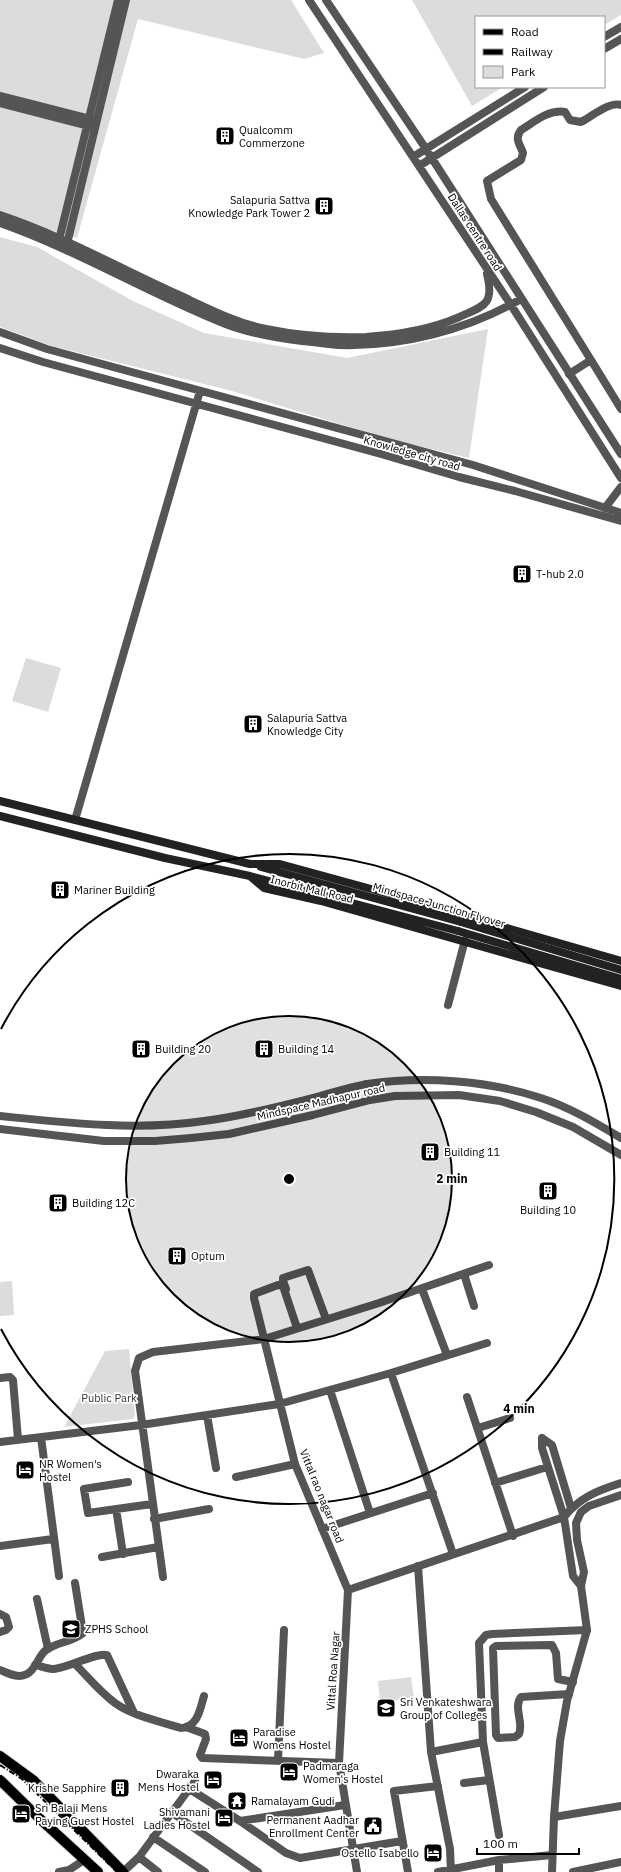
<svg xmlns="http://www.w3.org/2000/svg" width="621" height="1872" font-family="'IBM Plex Sans',sans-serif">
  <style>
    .green { fill: #dcdcdc }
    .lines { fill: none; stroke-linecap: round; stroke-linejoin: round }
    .primary-casing { stroke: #dbdbdb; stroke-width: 12 }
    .minor { stroke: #555; stroke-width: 8 }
    .tertiary { stroke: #555; stroke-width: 8 }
    .secondary { stroke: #222; stroke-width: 8 }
    .primary { stroke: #000; stroke-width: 10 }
    .rail { stroke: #000; stroke-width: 2; stroke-dasharray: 6 2 1 2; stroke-linecap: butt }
    .secondary-bridge { stroke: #222; stroke-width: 8 }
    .ring { fill: none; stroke: #000; stroke-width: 2 }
    .labels { text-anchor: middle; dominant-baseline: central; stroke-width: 3.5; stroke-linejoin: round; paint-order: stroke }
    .poi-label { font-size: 11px; fill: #000; stroke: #fff; text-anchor: start }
    .street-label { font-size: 11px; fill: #000; stroke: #fff }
    .park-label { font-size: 11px; fill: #333; stroke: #fff }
    .centre { fill: #000; stroke: #fff; stroke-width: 2 }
    .ring-label { font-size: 12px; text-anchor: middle; font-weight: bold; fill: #000; stroke: #fff; stroke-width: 3.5; stroke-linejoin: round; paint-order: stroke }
  </style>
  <rect width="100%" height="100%" fill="#fff"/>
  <!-- green -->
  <path class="green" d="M0,0H291L324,53L304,59L138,19L77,238L0,215Z
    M412,0H621V15L604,25V17H476V87H503L472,106Z
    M0,237L37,247L133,301L204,333L347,358L488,329L469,458L389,439L232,391L52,346L0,327Z
    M26,658L61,668L48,712L12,701Z
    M12,1281L14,1315L0,1316V1282Z
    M129,1349L135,1415L133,1419L64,1427L105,1351Z
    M411,1677L414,1698L380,1702L378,1681Z"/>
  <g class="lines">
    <defs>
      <path id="primary" d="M0,1756L33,1780L123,1872
        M0,1780L39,1818L98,1872"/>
    </defs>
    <!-- primary casing -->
    <use href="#primary" class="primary-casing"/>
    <!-- minor -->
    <path class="minor" d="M0,96L94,120
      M0,103L92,127
      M58,244L118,0
      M66,248L126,0
      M591,360L621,409
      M569,374L591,360L491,199L487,181L521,160L523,153C520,144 514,139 521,130C534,122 549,109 565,112L570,120L581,122C591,117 610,101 621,105
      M448,1005L465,940
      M464,1274L474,1306
      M286,1289L283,1281V1278L308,1270L326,1319
      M422,1289L447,1355
      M297,1328L283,1286L278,1285L254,1294V1298L295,1464L348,1590
      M391,1373L453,1554
      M0,1378L10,1377L13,1380L18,1439
      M330,1390L370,1513
      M467,1397L513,1536
      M207,1415L216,1468
      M478,1428L510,1418
      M41,1437L59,1576
      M542,1438V1448L564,1517
      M542,1438L552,1445L571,1508
      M0,1442L141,1425L279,1404L391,1373L487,1343
      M236,1477L295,1464
      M128,1482L84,1489L88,1513L152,1504
      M495,1483L547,1467
      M117,1515L123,1554
      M154,1519L209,1509
      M322,1529L433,1493
      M0,1546L53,1539
      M102,1557L158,1547
      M418,1566L431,1752L450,1849L451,1872
      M163,1577L135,1371L139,1358L153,1352L264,1339L379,1303L489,1265
      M37,1599L48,1649
      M0,1614L6,1617L9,1627L6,1630L0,1632
      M75,1664C88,1677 100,1692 115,1703C133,1716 159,1721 181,1728C198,1727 200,1709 204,1696
      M35,1665C41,1666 48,1669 54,1669C68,1668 97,1652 107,1655L134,1713
      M0,1670C8,1673 18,1679 27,1674C36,1670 38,1656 46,1650C57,1642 73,1642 83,1633L75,1583
      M569,1694L521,1697C513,1707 524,1723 519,1734L515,1737L498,1738L496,1735L493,1648L496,1646L552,1645L556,1653L558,1679L573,1682
      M186,1727L205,1734L206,1739L200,1755L202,1758L339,1763
      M431,1752L483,1742
      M278,1760L284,1630
      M464,1783L489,1780
      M188,1788L240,1821L345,1805
      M171,1812L258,1872
      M554,1817L621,1806
      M240,1821L286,1853L300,1858L402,1841
      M499,1835L483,1742L479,1643L486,1635L492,1634L587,1630
      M153,1837L205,1872
      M139,1857L158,1872
      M499,1860V1872
      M59,1872L69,1870L84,1860
      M123,1872L139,1857L195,1781
      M408,1872L394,1791L438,1786
      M438,1872L499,1860L552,1855
      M573,1872L621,1862"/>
    <!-- tertiary -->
    <path class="tertiary" d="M309,0L511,305L621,478
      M326,0L426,149L621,454
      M604,37L621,27
      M604,49L621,39
      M413,157L525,87
      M419,166L544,87
      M0,215C63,236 119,268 179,295C207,308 236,323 266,329C299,336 333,338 366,337C396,335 429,330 457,318C483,306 495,306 487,274
      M0,223C77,250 148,293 223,323C248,333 276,338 302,341C314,342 327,344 339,345C401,347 467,330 521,299
      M0,332L47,349L473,465L621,513
      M0,348L43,362L381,454L459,477L515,491L621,521
      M605,508L621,487
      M75,820L200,391
      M366,1084L370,1100
      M0,1116C68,1123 136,1131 204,1121C243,1116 282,1106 320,1096C335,1092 351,1087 367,1084C423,1076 486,1080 541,1098C569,1107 596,1123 621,1138
      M0,1129L104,1141H155L191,1138L229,1134L313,1115L370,1100L395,1096L459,1095L500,1101L536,1112L573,1127L621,1155
      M581,1586L573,1576L564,1517C579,1498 598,1490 621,1483
      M357,1872L339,1763L348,1590L564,1517
      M552,1872L554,1817L560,1741L567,1701L587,1630L581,1586L584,1572L577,1540L576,1523L581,1512L589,1506L621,1495"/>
    <!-- secondary -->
    <path class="secondary" d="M0,801L250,864H280L375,890L621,961
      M0,816L165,858L250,876L458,931
      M261,867L461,922
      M251,877L264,888L321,901L621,986"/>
    <!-- primary -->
    <use href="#primary" class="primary"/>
    <!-- rail -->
    <path class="rail" d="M0,1765L22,1779L117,1872"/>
    <!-- secondary-bridge -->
    <path class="secondary-bridge" d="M461,922L621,970
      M458,931L621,979"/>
  </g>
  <!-- distance rings -->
  <circle cx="289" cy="1179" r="163" fill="#000" fill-opacity=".12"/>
  <g class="ring">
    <circle cx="289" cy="1179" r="163"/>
    <path d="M1 1029A325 325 0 1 1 1 1329"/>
  </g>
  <!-- icons -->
  <defs>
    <symbol id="building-square" viewBox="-11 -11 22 22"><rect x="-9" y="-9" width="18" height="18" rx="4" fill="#000" stroke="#fff"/><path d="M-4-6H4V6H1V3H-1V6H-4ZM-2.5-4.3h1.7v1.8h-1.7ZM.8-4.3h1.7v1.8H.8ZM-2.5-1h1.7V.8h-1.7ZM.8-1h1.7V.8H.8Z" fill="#fff"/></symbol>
    <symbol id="hotel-square" viewBox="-11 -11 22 22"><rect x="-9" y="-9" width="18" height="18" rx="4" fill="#000" stroke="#fff"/><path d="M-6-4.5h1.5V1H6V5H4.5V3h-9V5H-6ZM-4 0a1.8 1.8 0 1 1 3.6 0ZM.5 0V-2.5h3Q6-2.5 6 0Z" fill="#fff"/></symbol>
    <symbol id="school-square" viewBox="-11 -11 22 22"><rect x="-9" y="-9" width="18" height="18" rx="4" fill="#000" stroke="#fff"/><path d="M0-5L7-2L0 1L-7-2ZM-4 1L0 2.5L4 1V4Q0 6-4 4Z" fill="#fff"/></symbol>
    <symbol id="university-square" viewBox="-11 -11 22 22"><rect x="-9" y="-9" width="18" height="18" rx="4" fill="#000" stroke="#fff"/><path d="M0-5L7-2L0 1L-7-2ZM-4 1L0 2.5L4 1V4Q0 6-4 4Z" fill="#fff"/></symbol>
    <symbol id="temple-square" viewBox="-11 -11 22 22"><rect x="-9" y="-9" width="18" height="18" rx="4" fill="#000" stroke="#fff"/><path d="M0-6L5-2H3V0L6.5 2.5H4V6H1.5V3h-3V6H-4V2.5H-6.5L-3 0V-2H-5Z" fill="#fff"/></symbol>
    <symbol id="civic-square" viewBox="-11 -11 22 22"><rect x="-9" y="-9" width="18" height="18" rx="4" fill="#000" stroke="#fff"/><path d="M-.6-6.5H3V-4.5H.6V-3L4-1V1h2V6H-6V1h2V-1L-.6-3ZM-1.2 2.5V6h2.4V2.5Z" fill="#fff"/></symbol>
  </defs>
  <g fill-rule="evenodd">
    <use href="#building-square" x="214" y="125" width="22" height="22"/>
    <use href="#building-square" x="313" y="195" width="22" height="22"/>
    <use href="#building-square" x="511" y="563" width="22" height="22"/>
    <use href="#building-square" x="242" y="713" width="22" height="22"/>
    <use href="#building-square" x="49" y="879" width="22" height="22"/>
    <use href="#building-square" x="130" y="1038" width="22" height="22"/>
    <use href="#building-square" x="253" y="1038" width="22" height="22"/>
    <use href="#building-square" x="419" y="1141" width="22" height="22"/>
    <use href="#building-square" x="537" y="1180" width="22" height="22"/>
    <use href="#building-square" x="47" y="1192" width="22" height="22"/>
    <use href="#building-square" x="166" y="1245" width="22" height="22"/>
    <use href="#hotel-square" x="14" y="1459" width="22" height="22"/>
    <use href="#school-square" x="60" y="1618" width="22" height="22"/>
    <use href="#university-square" x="375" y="1697" width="22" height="22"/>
    <use href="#hotel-square" x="228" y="1727" width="22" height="22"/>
    <use href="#hotel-square" x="278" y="1761" width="22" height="22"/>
    <use href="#hotel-square" x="202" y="1769" width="22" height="22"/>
    <use href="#building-square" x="109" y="1777" width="22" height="22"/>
    <use href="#temple-square" x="226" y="1790" width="22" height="22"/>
    <use href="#hotel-square" x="10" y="1803" width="22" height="22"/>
    <use href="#hotel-square" x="213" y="1807" width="22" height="22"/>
    <use href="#civic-square" x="362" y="1815" width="22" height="22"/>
    <use href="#hotel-square" x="422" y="1842" width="22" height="22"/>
  </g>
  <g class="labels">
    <!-- poi labels -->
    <g class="poi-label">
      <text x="239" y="130">Qualcomm<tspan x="239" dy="13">Commerzone</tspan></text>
      <text x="310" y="200" text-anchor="end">Salapuria Sattva<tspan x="310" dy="13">Knowledge Park Tower 2</tspan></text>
      <text x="536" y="574">T-hub 2.0</text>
      <text x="267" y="718">Salapuria Sattva<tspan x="267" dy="13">Knowledge City</tspan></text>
      <text x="74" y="890">Mariner Building</text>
      <text x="155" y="1049">Building 20</text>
      <text x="278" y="1049">Building 14</text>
      <text x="444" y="1152">Building 11</text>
      <text x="72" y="1203">Building 12C</text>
      <text x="548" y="1210" text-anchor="middle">Building 10</text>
      <text x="191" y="1256">Optum</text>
      <text x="39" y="1464">NR Women's<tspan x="39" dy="13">Hostel</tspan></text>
      <text x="85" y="1629">ZPHS School</text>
      <text x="400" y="1702">Sri Venkateshwara<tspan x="400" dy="13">Group of Colleges</tspan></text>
      <text x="253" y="1732">Paradise<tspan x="253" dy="13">Womens Hostel</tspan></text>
      <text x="303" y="1766">Padmaraga<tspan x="303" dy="13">Women's Hostel</tspan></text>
      <text x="199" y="1774" text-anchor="end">Dwaraka<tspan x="199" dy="13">Mens Hostel</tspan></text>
      <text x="106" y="1788" text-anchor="end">Krishe Sapphire</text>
      <text x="251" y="1801">Ramalayam Gudi</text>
      <text x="35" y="1808">Sri Balaji Mens<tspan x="35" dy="13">Paying Guest Hostel</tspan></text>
      <text x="210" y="1812" text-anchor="end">Shivamani<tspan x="210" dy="13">Ladies Hostel</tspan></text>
      <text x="359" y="1820" text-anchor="end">Permanent Aadhar<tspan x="359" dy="13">Enrollment Center</tspan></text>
      <text x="419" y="1853" text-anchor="end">Ostello Isabello</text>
    </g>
    <!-- street labels -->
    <g class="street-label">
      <text transform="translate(475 232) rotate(57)">Dallas centre road</text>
      <text transform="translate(412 453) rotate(16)">Knowledge city road</text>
      <text transform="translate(312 889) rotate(14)">Inorbit Mall Road</text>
      <text transform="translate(439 905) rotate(16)">Mindspace Junction Flyover</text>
      <text transform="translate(321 1102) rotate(-13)">Mindspace Madhapur road</text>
      <text transform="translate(322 1496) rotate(68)">Vittal rao nagar road</text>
      <text transform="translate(333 1671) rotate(-86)">Vittal Roa Nagar</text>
    </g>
    <!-- park labels -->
    <g class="park-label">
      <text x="109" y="1398">Public Park</text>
    </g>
  </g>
  <circle cx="289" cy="1179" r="6" class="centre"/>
  <g class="ring-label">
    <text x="452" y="1183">2 min</text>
    <text x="519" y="1413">4 min</text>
  </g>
  <!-- legend -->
  <rect x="475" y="16" width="130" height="72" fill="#ffffff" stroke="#999999"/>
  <rect x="483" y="29" width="20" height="6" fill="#000000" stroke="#999999"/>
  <text x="511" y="36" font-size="12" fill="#000000">Road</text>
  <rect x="483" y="49" width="20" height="6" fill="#000000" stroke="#999999"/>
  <text x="511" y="56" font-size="12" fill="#000000">Railway</text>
  <rect x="483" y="66" width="20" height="12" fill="#dcdcdc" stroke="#999999"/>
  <text x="511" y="76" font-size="12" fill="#000000">Park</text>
  <!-- scale -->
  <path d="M477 1848v6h102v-6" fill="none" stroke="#000000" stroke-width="2"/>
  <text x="483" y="1848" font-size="12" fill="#000000" stroke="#ffffff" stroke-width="3" paint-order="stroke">100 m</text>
</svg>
